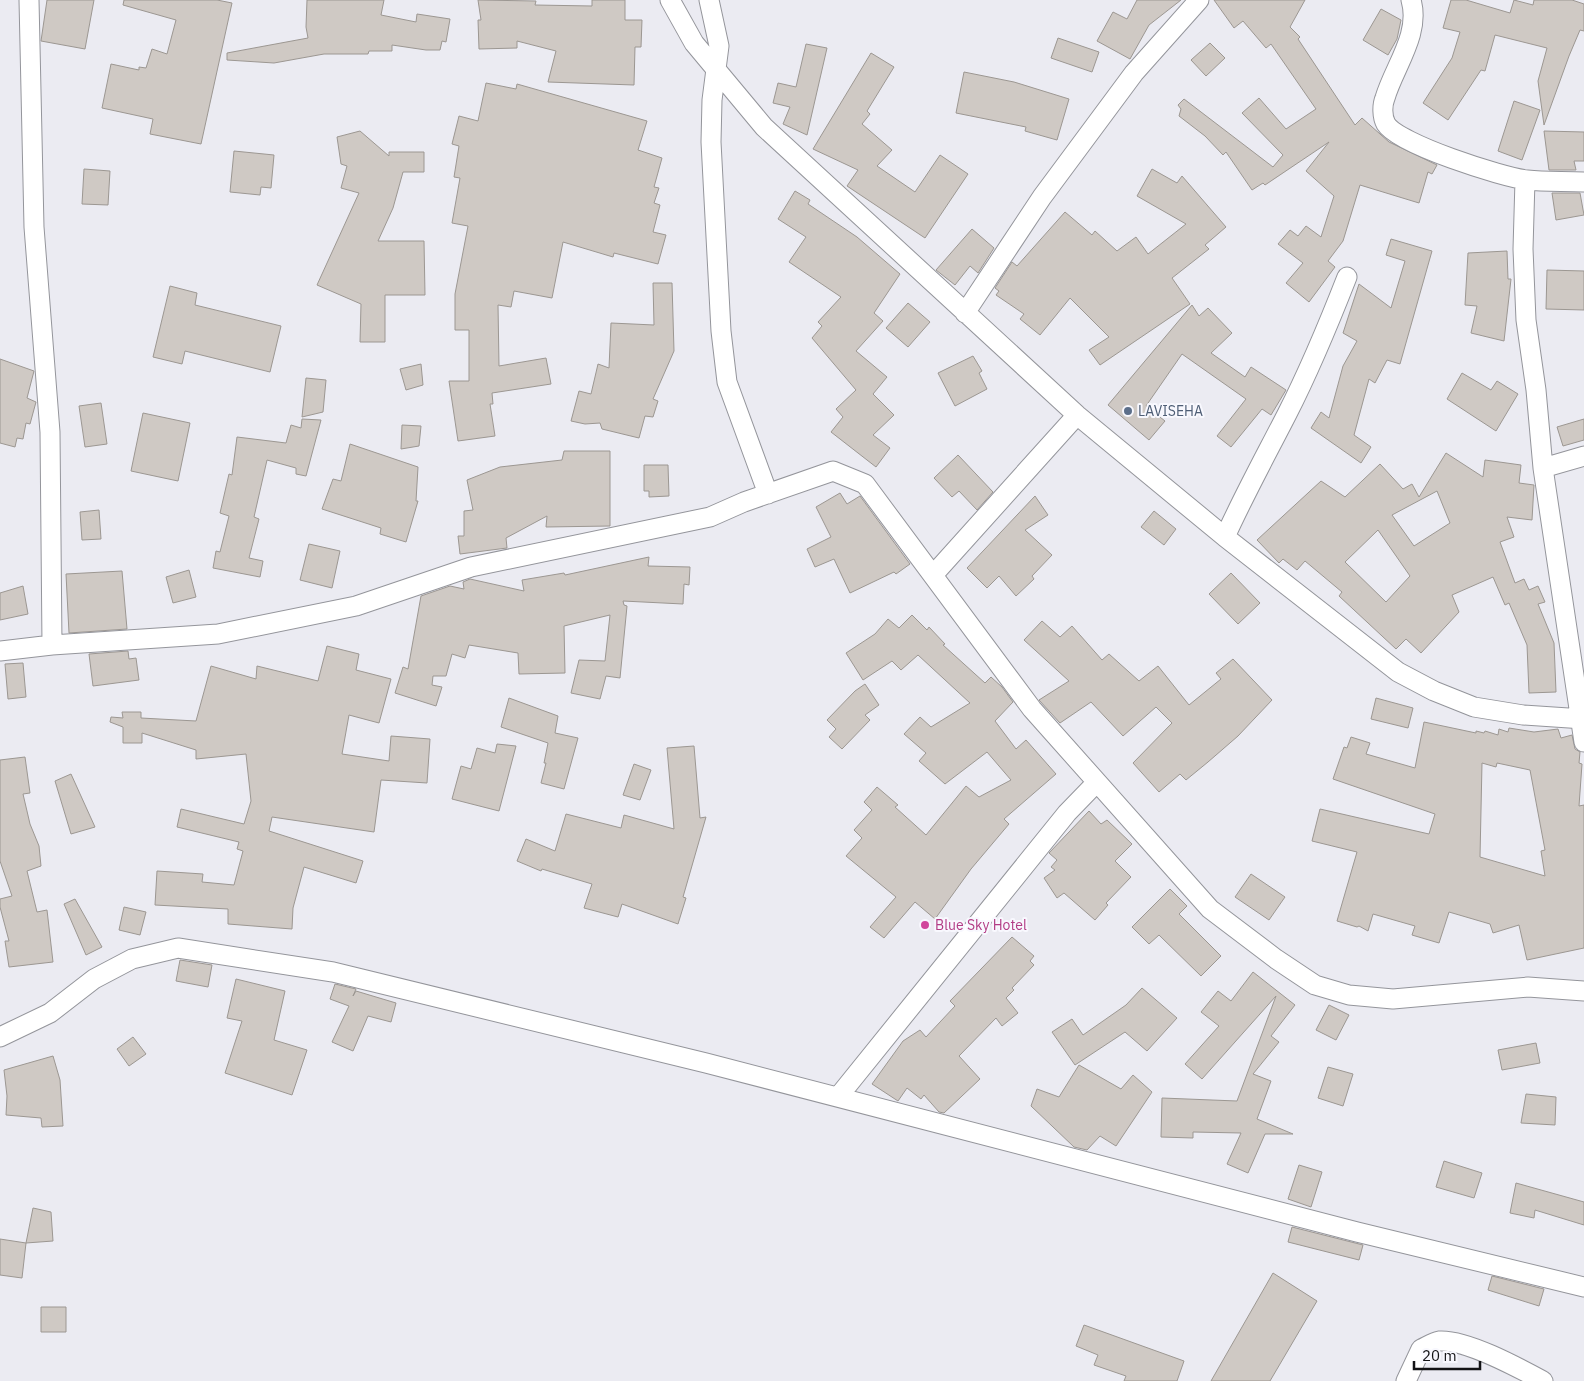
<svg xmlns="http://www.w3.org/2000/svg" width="1584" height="1381" font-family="'IBM Plex Sans',sans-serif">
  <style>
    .building { fill: #cfc9c4; stroke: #9c9792; fill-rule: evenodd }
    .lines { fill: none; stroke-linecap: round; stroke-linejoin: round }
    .minor-casing { stroke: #94959b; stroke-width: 21 }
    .minor { stroke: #fff; stroke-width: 19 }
    .service-dot { fill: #5c6f8a; stroke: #f8f8fe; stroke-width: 2 }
    .hotel-dot { fill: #d1479c; stroke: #f8f8fe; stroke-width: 2 }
    .labels { text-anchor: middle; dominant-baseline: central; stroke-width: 4; stroke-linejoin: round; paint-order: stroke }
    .service-label { font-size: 14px; fill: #4e5e75; stroke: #f8f8fe; text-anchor: start }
    .hotel-label { font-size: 14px; fill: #b23c85; stroke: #f8f8fe; text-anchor: start }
  </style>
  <rect width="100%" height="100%" fill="#ebebf2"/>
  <!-- building -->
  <path class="building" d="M47,0H94L85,49L41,41Z
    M124,0H217L232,3L201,144L150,134L153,119L102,108L111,64L139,70V67L146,68L152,49L167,54L176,20L123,5Z
    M307,0H384L381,15L416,22L417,14L450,19L446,42L442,41L440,50H426L392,45V51H369L368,54H324L274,63L227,60V53L308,38L306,27Z
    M478,0L536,1L535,5L592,6V0H625V20H642L641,47H635L634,85L548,82L556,51L517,41V48L479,49L478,20H481Z
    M1137,0H1181L1149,25L1130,59L1097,41L1113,12L1127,19Z
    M1214,0H1305L1290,27L1300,37L1298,39L1355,125L1362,118L1389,142L1437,165L1432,174L1428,172L1419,203L1360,185L1343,241L1328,261L1335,267L1309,302L1286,283L1303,263L1278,244L1290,230L1298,236L1306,226L1321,237L1334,196L1306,171L1329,142L1265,185L1263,183L1252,190L1226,152L1223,155L1205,136L1179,116L1181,109L1178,105L1184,99L1273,167L1283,155L1242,113L1259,98L1286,129L1316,109L1271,44L1266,48L1243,21L1234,28Z
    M1451,0H1466L1510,13L1514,0L1533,5L1534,0H1572L1584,4V31L1580,30L1569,56L1544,125L1538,81L1547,48L1495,35L1485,71L1481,70L1448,120L1423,103L1452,58L1460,32L1443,28Z
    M1381,9L1401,20L1397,39L1388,55L1363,40Z
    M1058,38L1099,52L1092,72L1051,58Z
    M1210,43L1225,58L1206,76L1191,60Z
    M806,44L827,48L807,135L783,124L790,107L773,103L778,83L796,87Z
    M871,53L894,67L867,111L870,114L862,124L892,150L877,166L915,192L940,155L968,174L925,238L847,186L858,170L813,149Z
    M964,72L1014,82L1069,99L1057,140L1025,131L1026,127L956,113Z
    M486,83L516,89L517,84L647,121L638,150L662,158L654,187L659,188L654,203L660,205L653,232L666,235L658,264L614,253L613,257L563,242L552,298L514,291L511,307L498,305L499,366L546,358L551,384L492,393L493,404H490L495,436L458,441L449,381H469V330H455V294L468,226L452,223L460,178L454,177L459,146L452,144L459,116L478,121Z
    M1514,101L1540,110L1522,160L1498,151Z
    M360,131L389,156V152H424V172H403L393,208L378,241H424L425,295H385V342H360L361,304L317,285L359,193L341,188L347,166L341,164L337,137Z
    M1544,131L1584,132V161H1574L1576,170H1549Z
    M234,151L274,155L271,188L261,187L260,195L230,192Z
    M84,169L110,171L108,205L82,204Z
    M1152,169L1177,183L1182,176L1226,227L1205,245L1209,249L1172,278L1190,304L1100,365L1089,350L1109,337L1070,298L1040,335L1020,319L1024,314L996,295L999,291L995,288L1012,262L1017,266L1065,212L1092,235L1095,231L1117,251L1136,237L1148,254L1186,224L1137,196Z
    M795,191L810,200L808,204L857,237L900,274L874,313L883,321L856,351L887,377L873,394L894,415L873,435L890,448L876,467L831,432L843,417L836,409L856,390L812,338L822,326L818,322L841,297L789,262L806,237L778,219Z
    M1552,193H1580L1584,215L1556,220Z
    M972,229L994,248L978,273L970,266L955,285L936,270Z
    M1391,239L1432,251L1400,364L1387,360L1375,383L1369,379L1354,435L1371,447L1361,463L1311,428L1321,412L1329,418L1343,366L1357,341L1343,333L1359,284L1391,308L1405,261L1386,255Z
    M1507,251L1508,279H1511L1504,341L1471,333L1477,306L1465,305L1468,253Z
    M1547,270L1584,271V310L1546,309Z
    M653,283H672L674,351L653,399L658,401L653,417L645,416L639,438L602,429L600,423L585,424L571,421L579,391L591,394L598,364L609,368L611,323L654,325Z
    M170,286L197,293L195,305L281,326L270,372L185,351L182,364L153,357Z
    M908,303L930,322L908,347L886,328Z
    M1192,305L1199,316L1208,308L1232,333L1211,353L1245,377L1251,367L1286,390L1271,415L1262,409L1231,447L1217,436L1246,399L1182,354L1146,406L1165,421L1149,440L1108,405Z
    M973,356L982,371L979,373L987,389L955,406L938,373Z
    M0,359L34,371L27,398L36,402L30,424L26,423L23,439L17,438L15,447L0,443Z
    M421,364L423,385L406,390L400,369Z
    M1462,373L1491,390L1497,381L1518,394L1496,431L1447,399Z
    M306,378L326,380L323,412L302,417Z
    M101,403L107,444L85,447L79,406Z
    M143,413L190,423L178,481L131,471Z
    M302,419L321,420L306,476L296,474V468L267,460L254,517L259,519L249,558L263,561L260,577L213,568L216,551L220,552L229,516L220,513L229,474L232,475L237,437L286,443L291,425L301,428Z
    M1584,419V440L1563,446L1557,427Z
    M402,425L421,426L419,446L401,449Z
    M350,444L418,467L416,501H418L406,542L380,534L381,528L322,509L333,479L341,481Z
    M564,451H610V526L546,527L547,516L506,538L507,548L460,554L458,536H464V511L473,510L467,480L500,467L562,460Z
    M1446,453L1483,477L1485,460L1521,465L1519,483L1534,485L1532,520L1507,517L1514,537L1500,542L1515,583L1524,579L1529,590L1538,586L1545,602L1538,604L1554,643L1556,692L1529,693L1527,645L1509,603L1505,605L1493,577L1452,595L1459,612L1421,653L1406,639L1396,649L1339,596L1342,592L1305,561L1297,570L1283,559L1279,563L1257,540L1321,481L1345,497L1380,464L1403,489L1412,484L1419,497ZM1437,491L1450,523L1414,546L1392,515ZM1378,530L1410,576L1386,602L1345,562Z
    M958,455L993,492L977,510L959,491L952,497L934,478Z
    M644,465H668L669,496L649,497V491H644Z
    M840,493L847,504L860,496L910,564L896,574L894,572L850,593L834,559L815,567L807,549L831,537L816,507Z
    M1035,496L1048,515L1025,530L1052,555L1032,576L1034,579L1016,596L999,576L987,588L967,568Z
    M99,510L101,539L82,540L80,512Z
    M1154,511L1176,529L1164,545L1141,527Z
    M309,544L340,551L332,588L300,580Z
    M649,557L648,566L690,567L689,585L684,584L683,604L623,601L624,605L627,606L620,678L606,676L600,699L571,693L579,660L605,661L610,615L564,626L565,673L519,674L518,653L469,645L465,658L452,654L446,676H433L432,685L442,687L436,706L395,693L403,667L408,669L421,596L450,586L464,589L463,582L470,579L524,591L522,580L564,573L565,575Z
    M189,570L196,597L173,603L166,577Z
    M122,571L127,629L69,633L66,574Z
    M1231,573L1260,603L1238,624L1209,594Z
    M23,586L28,614L0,620V593Z
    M912,615L927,630L929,627L945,644L943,645L985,683L991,677L1002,687L1013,702L995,721L1016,749L1026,740L1056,774L1004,819L1009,824L971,869L935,919L915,902L884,938L870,927L896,897L846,856L862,838L854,830L872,810L864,802L877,787L898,805L895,807L926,835L966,786L979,797L1011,780L987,752L945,784L919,761L926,753L904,734L920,717L931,727L970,703L918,655L901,670L892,661L863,680L846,653L875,634L888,619L899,628Z
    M1042,621L1060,637L1072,626L1102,660L1109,654L1139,681L1158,666L1189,705L1221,679L1216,673L1233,659L1272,700L1238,736L1208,762L1186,780L1180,774L1159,792L1133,763L1172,723L1156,707L1123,736L1091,702L1060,723L1039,700L1069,681L1024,640Z
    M327,646L359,654L356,670L391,679L379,723L349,715L342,754L389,761L391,736L430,739L427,783L381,780L374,832L272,817L269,831L363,861L356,883L304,867L293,908L292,929L228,924V909L155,905L157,871L203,874L202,882L234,885L243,851L237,849L239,842L177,827L181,809L244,824L251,801L246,754L196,759V750L142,733V743H123V727L110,722L111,717L123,718L122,712H141V718L196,721L211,666L256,679L257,666L318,681Z
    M128,651L129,659L136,658L139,680L93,686L89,654Z
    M23,663L26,697L8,699L5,664Z
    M865,684L879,705L865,715L870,720L842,749L829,737L836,729L827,720L855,691Z
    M509,698L558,716L555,733L578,738L564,789L541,783L546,763H544L548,743L501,727Z
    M1376,698L1413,708L1408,728L1371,719Z
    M1424,722L1476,733V731L1484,733L1485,731L1498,735L1499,729L1508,732L1509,728L1534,732L1558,729L1561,738L1572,735L1575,749L1580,752L1579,763L1582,764L1579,806L1584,805V948L1527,960L1519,925L1493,933L1490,924L1449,912L1439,943L1412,935L1415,926L1373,914L1368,931L1359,926L1357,927L1337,921L1357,852L1312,841L1320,809L1429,834L1435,814L1333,779L1344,747L1347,748L1351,737L1370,743L1366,754L1415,768ZM1482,763L1496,767L1497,763L1530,770L1545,850L1541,851L1545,876L1480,857Z
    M497,744L516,746L499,811L452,799L461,766L471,769L477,748L495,753Z
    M694,746L700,818L706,817L683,897L686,898L678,924L622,904L618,917L584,908L592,884L542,869L541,871L517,861L526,839L555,851L566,814L621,828L624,815L674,829L667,748Z
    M25,757L30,793L23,794L30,824L39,846L41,866L27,871L37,912L47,910L53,962L9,967L5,941H9L0,907V899L12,896L0,861V760Z
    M634,764L651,770L640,800L623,795Z
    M71,774L95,827L71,834L55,781Z
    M1089,811L1101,824L1107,820L1132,844L1115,861L1131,877L1106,903L1108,905L1095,920L1064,893L1057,898L1044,878L1055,870L1051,867L1057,860L1049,853Z
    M1251,874L1285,897L1269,920L1235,897Z
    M1170,889L1187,906L1179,914L1221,956L1201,976L1159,935L1149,944L1132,927Z
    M75,899L102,947L86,955L64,904Z
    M124,907L146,912L140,935L119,930Z
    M1012,937L1034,956L1030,961L1034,965L1012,988L1014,990L1006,998L1018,1013L1002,1026L996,1018L959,1056L980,1079L944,1113L939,1112L924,1095L921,1099L907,1088L898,1101L872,1084L903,1041L920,1030L926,1037L955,1006L950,1001Z
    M180,960L212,965L208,987L176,981Z
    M1253,972L1295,1005L1271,1036L1279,1042L1253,1074L1271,1081L1257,1119L1293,1134H1265L1248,1173L1227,1164L1241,1133L1193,1132V1138L1161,1137L1162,1098L1237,1101L1276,996L1202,1079L1185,1064L1219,1026L1201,1012L1218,991L1231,1001Z
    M236,979L285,991L274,1040L307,1050L292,1095L225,1073L242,1021L227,1018Z
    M335,984L356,989L353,996L356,991L396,1003L391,1022L368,1016L353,1051L332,1042L349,1006L330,999Z
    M1142,988L1177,1018L1147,1051L1125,1032L1075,1065L1052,1032L1072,1019L1083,1035L1126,1005Z
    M1329,1005L1349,1015L1336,1040L1316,1030Z
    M133,1037L146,1054L129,1066L117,1049Z
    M1536,1043L1540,1063L1502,1070L1498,1050Z
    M53,1056L60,1080L63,1126L42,1127L41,1118L6,1115L7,1096L4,1070Z
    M1079,1065L1121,1089L1133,1075L1152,1092L1116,1146L1100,1136L1087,1150L1074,1147L1031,1106L1037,1089L1059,1097Z
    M1328,1067L1353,1074L1343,1106L1318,1098Z
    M1526,1094L1556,1097L1555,1125L1521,1123Z
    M1444,1161L1482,1173L1474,1198L1436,1187Z
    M1299,1165L1322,1172L1311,1207L1288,1199Z
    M1516,1183L1584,1202V1225L1535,1210L1534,1218L1510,1213Z
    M33,1208L51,1212L53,1241L26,1243Z
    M1292,1227L1363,1245L1359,1260L1288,1242Z
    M0,1239L26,1243L22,1278L0,1275Z
    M1273,1273L1317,1301L1270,1381H1211Z
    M1492,1276L1544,1289L1539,1306L1488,1290Z
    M41,1307H66V1332H41Z
    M1084,1325L1184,1361L1177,1381H1124L1126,1376L1094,1365L1098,1355L1076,1346Z"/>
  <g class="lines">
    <defs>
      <path id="minor" d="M29,0L34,227L50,432L52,645
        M670,0L694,43L764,127L1077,415L1225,537L1398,672L1434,691L1474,707L1523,715L1584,719
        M709,0L719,46L712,100L711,142L721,331L727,382L768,494
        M1411,0C1421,34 1394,67 1385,98C1382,105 1382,117 1386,124C1398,144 1502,177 1527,180C1545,182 1565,181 1584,182
        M1525,180L1523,249L1526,320L1536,390L1543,468L1584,742
        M965,313L1042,197L1134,73L1199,0
        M1543,468L1584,456
        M1225,537C1244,495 1266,455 1287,414C1310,369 1329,323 1347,277
        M934,574L1077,415
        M0,651L52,645L218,634L356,606L471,567L710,517L744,502L833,471L865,484L1032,709L1210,909L1276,959L1315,985L1349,995L1393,999L1528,987L1584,991
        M0,1037L50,1013L94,979L132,959L178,948L333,972L706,1063L1357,1232L1584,1287
        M838,1097L1067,813L1097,782
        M1406,1381L1421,1349C1426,1347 1433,1342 1439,1341C1466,1339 1519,1368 1543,1381"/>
    </defs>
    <!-- minor casing -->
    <use href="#minor" class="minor-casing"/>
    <!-- minor -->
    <use href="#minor" class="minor"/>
  </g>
  <!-- markers -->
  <circle class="service-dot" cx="1128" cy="411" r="5"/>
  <circle class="hotel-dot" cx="925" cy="925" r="5"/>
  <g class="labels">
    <!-- service labels -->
    <g class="service-label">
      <text x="1138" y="411">LAVISEHA</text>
    </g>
    <!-- hotel labels -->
    <g class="hotel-label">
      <text x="935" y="925">Blue Sky Hotel</text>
    </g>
  </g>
  <!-- scale -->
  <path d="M1414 1361v8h66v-8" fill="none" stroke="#131315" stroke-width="2.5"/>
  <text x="1422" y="1361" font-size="15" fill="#131315" stroke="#f8f8fe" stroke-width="4" paint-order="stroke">20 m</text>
</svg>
